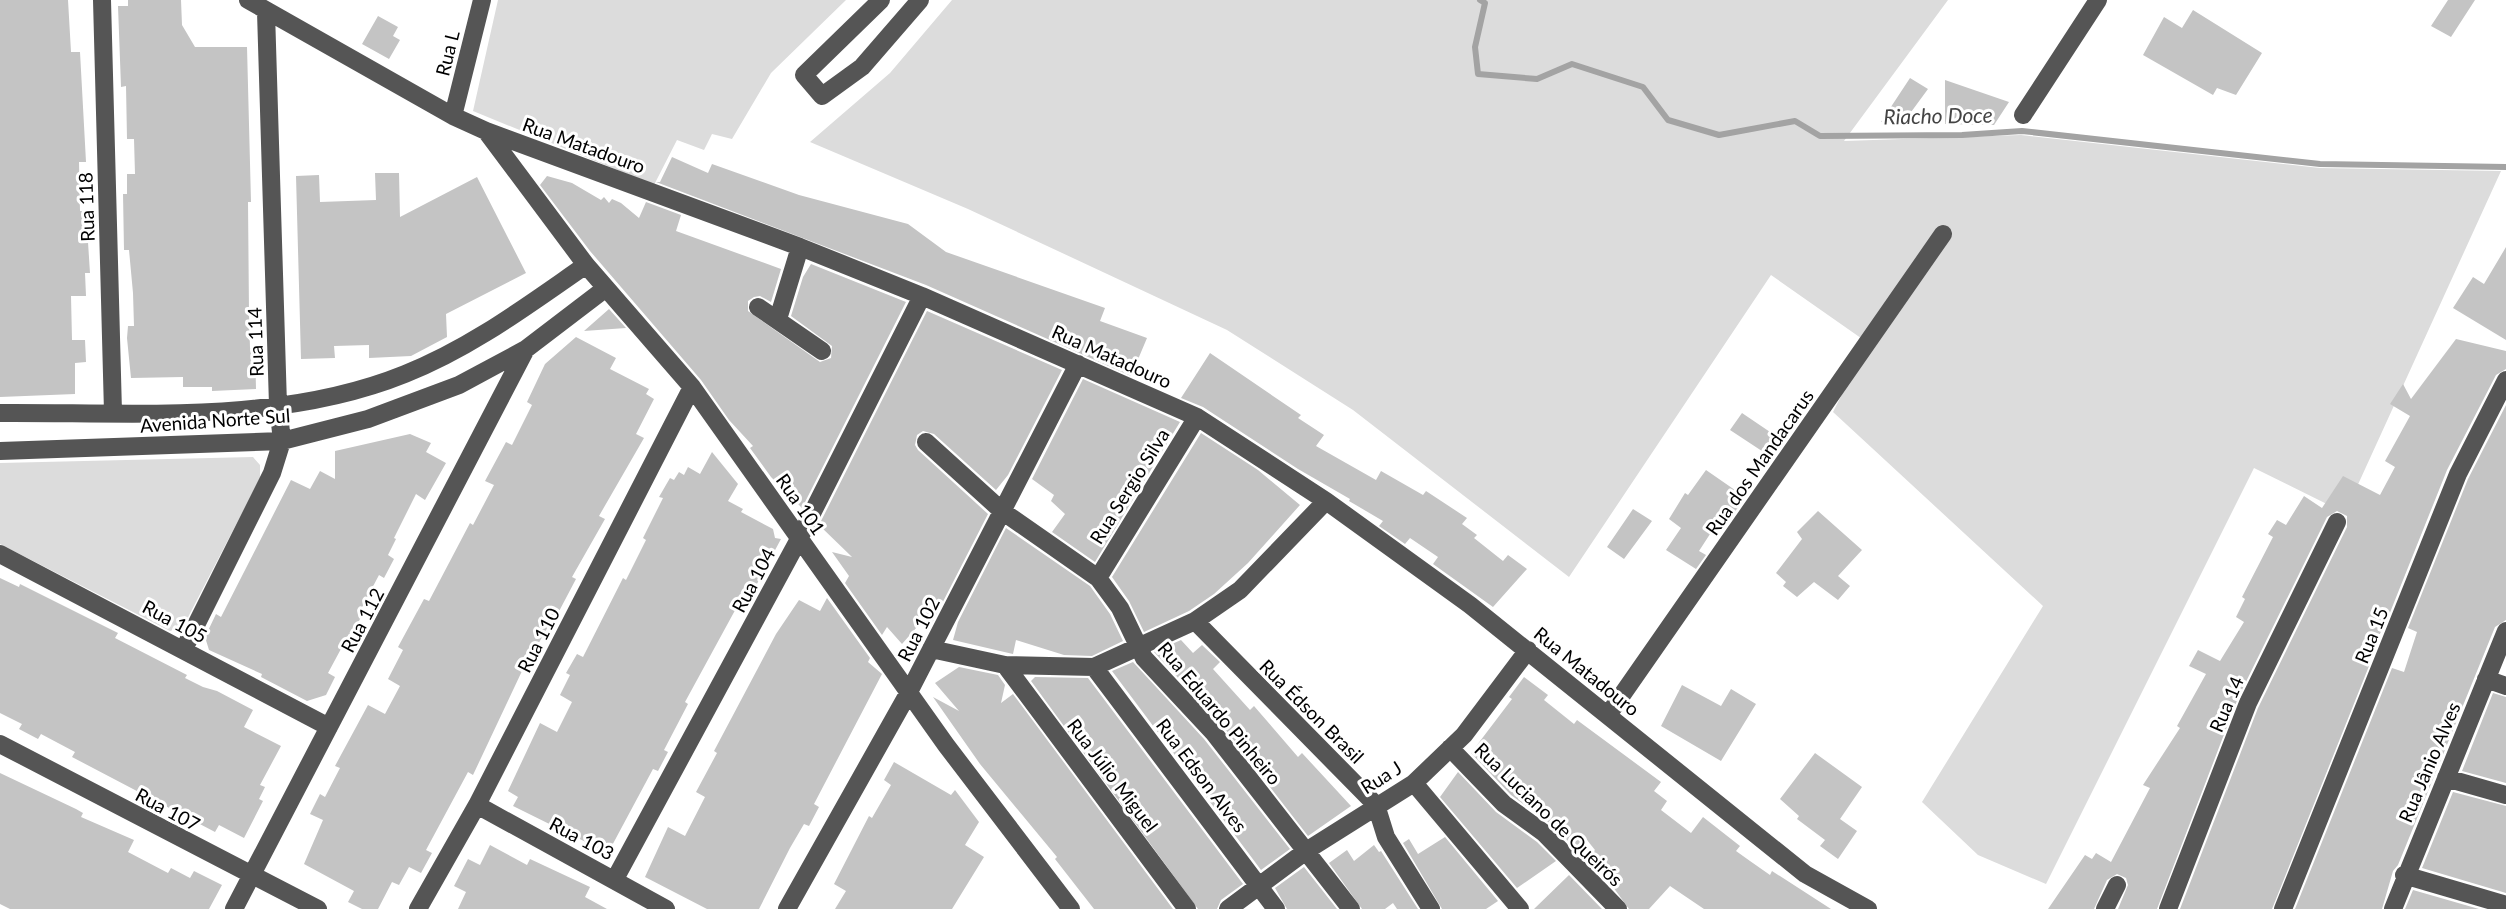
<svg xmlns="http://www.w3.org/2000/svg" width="2506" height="909" font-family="Lato,sans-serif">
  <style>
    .green { fill: #dcdcdc }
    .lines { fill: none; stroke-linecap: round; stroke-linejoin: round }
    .stream { stroke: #a3a3a3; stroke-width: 6 }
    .building { fill: #c4c4c4 }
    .minor { stroke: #555; stroke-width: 18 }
    .labels { text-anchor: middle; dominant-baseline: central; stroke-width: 6; stroke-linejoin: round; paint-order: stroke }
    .street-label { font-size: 19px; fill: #000; stroke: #fff }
    .water-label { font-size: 21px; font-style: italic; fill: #444; stroke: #fff }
  </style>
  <rect width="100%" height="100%" fill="#fff"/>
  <!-- green -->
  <path class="green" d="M498,0H846L771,73L732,139L712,134L704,150L677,140L654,185L473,111Z
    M952,0H1948L1844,141L2021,135L2320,168L2501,171L2345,513L2254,468L2046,884L1978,855L1922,802L2043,606L1833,412L1868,343L1771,275L1569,577L1353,410L1227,330L968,209L810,142L890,73Z
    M253,457L260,465V478L183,627L170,631L0,544V463Z"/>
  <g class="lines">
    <!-- stream -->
    <path class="stream" d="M1480,0L1485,3L1475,47L1478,74L1537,79L1572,64L1643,87L1668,120L1719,135L1795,121L1820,136L1962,135L2022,131L2320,164L2506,167"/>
  </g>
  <!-- building -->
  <path class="building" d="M0,0H68L71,52H80L86,162H79L80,211H86L90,273H85L86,296H71L72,340H85L86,362L75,363V394L0,397Z
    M128,0H181L182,25L195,47H247L251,202H248L249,313L250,348H255L256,389L212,391V387H183V377L131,378L127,338L128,326H134L133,293L129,250H124L123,194H127V174H135L134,139H127L126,86L121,87L118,6H128Z
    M2448,0H2475L2451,37L2431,26Z
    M2193,10L2262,53L2236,95L2217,88L2213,95L2143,55L2164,17L2182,28Z
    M378,16L398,27L393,36L400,40L389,59L362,44Z
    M1910,78L1928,89L1903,123L1881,122Z
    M1945,80L2009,102L1994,125L1945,124Z
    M672,157L708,173L712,164L799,195L908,224L946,252L1105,308L1100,321L1147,338L1131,376L926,285L656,182H660Z
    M375,173H399L400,217L477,177L526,273L446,314L447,337L411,356L369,358V345L334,346L335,358L301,359L296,176L319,175L320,202L376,200Z
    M547,176L572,183L601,200L604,197L609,203L612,199L621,203L639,218L646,202L681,215L676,231L781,269L771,302L760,296L754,297L748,301V311L820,362L831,358L832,346L791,316L803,277L811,264L906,302L802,508L771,477L750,448L753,446L729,420L701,380L590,251L540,185Z
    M2506,247V340L2453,308L2473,277L2484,284Z
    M609,309L626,328L584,331Z
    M927,311L1062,370L1008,475L996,490L934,434L923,431L917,435L915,445L918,450L988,514L931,625L924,619L902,644L887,627L882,635L845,583L849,576L832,552L852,557L819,525Z
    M576,337L616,358L610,369L649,389L646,394L654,399L636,434L644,438L599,516L605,519L572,577L576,579L556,617L554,616L532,655L530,654L473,775L468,772L426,850L432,853L421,873L409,867L399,885L392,882L378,909H362L348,902L354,891L304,864L323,820L310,814L320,794L325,797L340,768L335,766L368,705L385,714L400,686L388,679L403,650L398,647L424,599L429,601L470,523L473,525L494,485L485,481L506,442L512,445L532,405L527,402L545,364Z
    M2456,339L2506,351V369L2496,375L2447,470L2387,620L2367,659L2371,661L2272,909H2180L2258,708L2347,527V516L2337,511L2327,517L2238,698L2157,909H2118L2128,885L2126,878L2117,874L2107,880L2094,909H2048L2085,855L2092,859L2096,853L2111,862L2150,788L2143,785L2180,728L2177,726L2206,674L2189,666L2198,650L2220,661L2244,622L2236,617L2245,599L2242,597L2273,537L2268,534L2277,520L2286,525L2304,496L2322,508L2343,476L2380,495L2395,467L2385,461L2410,416L2390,404L2403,384L2411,399Z
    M1210,353L1301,415L1298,418L1324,435L1316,446L1376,480L1381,471L1423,495L1426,491L1467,518L1462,524L1477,535L1474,538L1503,561L1508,555L1527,569L1493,607L1433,564L1438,557L1410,538L1405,544L1379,526L1383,521L1349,501L1350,499L1298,469L1203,407L1181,398Z
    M1083,379L1180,422L1095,562L1052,532L1065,514L1051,501L1054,495L1032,479Z
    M2506,405V620L2495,627L2398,865L2393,871L2382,909H2295L2392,668L2404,672L2417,632L2408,628L2468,479Z
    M1742,413L1782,440L1771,457L1730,430Z
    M1201,433L1258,470L1300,505L1248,563L1214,594L1189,611L1144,632L1129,601L1112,577Z
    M410,434L431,443L426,452L446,463L425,500L416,494L394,538L396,539L388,555L394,559L384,578L379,575L359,613L362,615L352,635L349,634L328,673L335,677L326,695L307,701L261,677L262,674L209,650L205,637L216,614L221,617L291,480L310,489L320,471L335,479V451Z
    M712,452L738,484L728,501L743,509L741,512L773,529L775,538L781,539L751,595L745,592L685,702L688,704L664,750L668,752L658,771L653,769L608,853L513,806L518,797L508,791L540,723L557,732L572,702L560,695L570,675L566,673L577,654L583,657L623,578L626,580L646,540L643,538L663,498L659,497L670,478L674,480L679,472L684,475L688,467L700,474Z
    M1706,470L1745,497L1730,519L1723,514L1699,551L1706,555L1696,569L1666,550L1681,528L1669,519L1685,493L1688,495Z
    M1633,509L1652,521L1624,559L1607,547Z
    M1818,511L1862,550L1838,576L1850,586L1838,600L1814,582L1797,597L1783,586L1786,582L1776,573L1802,539L1797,532Z
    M1006,528L1090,586L1110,614L1123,641L1092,656L1064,655L1016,640L1013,654L953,640L958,622Z
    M0,578L19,587L20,584L118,633L115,638L187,675L185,678L203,687L217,691L253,710L244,727L281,746L260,785L265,787L259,799L263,801L244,838L219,825L215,832L72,757L75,752L41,734L38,739L19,729L22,724L0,713Z
    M827,598L870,658L868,662L882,674L814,804L819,807L809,826L804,824L790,848L759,909H707L645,877L668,827L685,836L705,797L696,792L717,753L714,751L776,634L799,600L820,611Z
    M1181,640L1193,653L1202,645L1220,662L1213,669L1250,710L1254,706L1298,757L1302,753L1351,806L1308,836L1222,725L1154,652Z
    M1133,662L1204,739L1290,849L1261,870L1112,671Z
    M959,667L998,675L1005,685L1001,703L1013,694L1173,909H1094L1055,859L1057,857L980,764L933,697L959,711L935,683Z
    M1035,677L1088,678L1243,884L1221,900L1217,909H1198L1031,681Z
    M1524,677L1548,695L1544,700L1574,724L1577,720L1661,782L1654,791L1667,801L1661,810L1691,833L1703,817L1740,846L1736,851L1750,861L1770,875L1772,871L1831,909H1704L1670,886L1649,909H1629L1613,887L1622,881L1593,852L1595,850L1587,840L1575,848L1551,824L1511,795L1471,753L1512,699L1509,697Z
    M1682,685L1721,706L1731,689L1756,704L1721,761L1661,726Z
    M2493,693L2506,697V783L2462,771Z
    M1815,753L1862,787L1840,819L1857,831L1838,859L1820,846L1825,840L1797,819L1799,816L1780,799Z
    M894,762L951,795L955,790L979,822L965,845L984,857L952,909H835L846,891L834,884L869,816L872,818L891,785L884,780Z
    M1458,772L1496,812L1537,842L1556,861L1517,888L1440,797Z
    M0,773L76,809L83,813L81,817L134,840L128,852L168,873L171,868L190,878L194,871L222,885L209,909H10L0,904Z
    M2453,792L2506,806V893L2422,868Z
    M1445,837L1498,901L1486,909H1442L1403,843L1409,839L1418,854Z
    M490,845L527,865L530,859L590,887L585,897L607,909H458L466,892L454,886L468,859L480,865Z
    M1374,845L1379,852L1381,851L1418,909H1397L1393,903L1385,909H1362L1329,863L1347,850L1354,861Z
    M1304,867L1337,909H1287L1275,888Z
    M1569,875L1602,909H1534Z
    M2413,890L2479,909H2405Z"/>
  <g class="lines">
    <!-- minor -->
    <path class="minor" d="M102,0L113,412
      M248,0L453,116L486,131L800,247L922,296L1197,417L1326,501L1470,605L1805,874L1868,909
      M881,0L804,75L822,96L862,67L920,0
      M2023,115L2098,0
      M453,116L482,0
      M486,131L586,265L692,387L946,745L1071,909
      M758,307L822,351
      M778,319L800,247
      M0,413C133,412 279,425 405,374C471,348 528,305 586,265
      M926,442L1002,511L1098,578L1120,608L1144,658L1213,732L1351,909
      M0,451L282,441L368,419L459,385L526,349L606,288
      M0,554L329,727
      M1098,578L1197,417
      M1195,621L1376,805L1386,837L1431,909
      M184,649L272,473L282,441L278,405L266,12
      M931,649L1005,665L1094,667L1195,621L1240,590L1326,501
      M1005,665L1187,909
      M1094,667L1276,909
      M2486,679L2506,686
      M1608,715L1943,234
      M0,744L318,909
      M1450,748L1504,804L1544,833L1618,909
      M2446,778L2506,795
      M1414,783L1520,909
      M477,805L666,909
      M2404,875L2506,905
      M615,879L799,539L922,296
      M234,909L526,349
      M418,909L477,805L692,387
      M787,909L909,692L1078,364
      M1228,909L1306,851L1414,783L1464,735L1528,650
      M2105,909L2117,885
      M2168,909L2248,703L2337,522
      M2283,909L2458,474L2506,380
      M2393,909L2506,631"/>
  </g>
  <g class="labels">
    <!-- street labels -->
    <g class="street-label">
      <text transform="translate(447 53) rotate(-76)">Rua L</text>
      <text transform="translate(584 145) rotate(20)">Rua Matadouro</text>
      <text transform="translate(86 207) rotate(-92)">Rua 118</text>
      <text transform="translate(255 342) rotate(-92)">Rua 114</text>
      <text transform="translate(1112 356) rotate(24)">Rua Matadouro</text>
      <text transform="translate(215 420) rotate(-4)">Avenida Norte Sul</text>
      <text transform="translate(1759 462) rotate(-55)">Rua dos Mandacarus</text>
      <text transform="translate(1129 486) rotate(-58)">Rua Sergio Silva</text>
      <text transform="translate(801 504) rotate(55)">Rua 101</text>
      <text transform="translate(753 580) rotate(-62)">Rua 104</text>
      <text transform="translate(362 620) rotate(-62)">Rua 112</text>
      <text transform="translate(175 621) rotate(28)">Rua 105</text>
      <text transform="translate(918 629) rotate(-63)">Rua 102</text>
      <text transform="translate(2371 635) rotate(-68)">Rua 15</text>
      <text transform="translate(538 640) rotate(-63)">Rua 110</text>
      <text transform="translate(1587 671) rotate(39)">Rua Matadouro</text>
      <text transform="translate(2226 704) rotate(-67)">Rua 14</text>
      <text transform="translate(1312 711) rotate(45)">Rua Édson Brasil</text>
      <text transform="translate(1220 713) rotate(50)">Rua Eduardo Pinheiro</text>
      <text transform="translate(2429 762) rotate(-67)">Rua Jânio Alves</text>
      <text transform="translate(1113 775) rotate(53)">Rua Júlio Miguel</text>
      <text transform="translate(1202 775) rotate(53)">Rua Edson Alves</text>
      <text transform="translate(1381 777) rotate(-32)">Rua J</text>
      <text transform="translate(168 809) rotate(28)">Rua 107</text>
      <text transform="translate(1549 814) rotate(44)">Rua Luciano de Queirós</text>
      <text transform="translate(582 838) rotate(28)">Rua 103</text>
    </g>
    <!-- water labels -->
    <g class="water-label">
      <text transform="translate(1938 115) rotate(-1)">Riacho Doce</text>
    </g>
  </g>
</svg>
